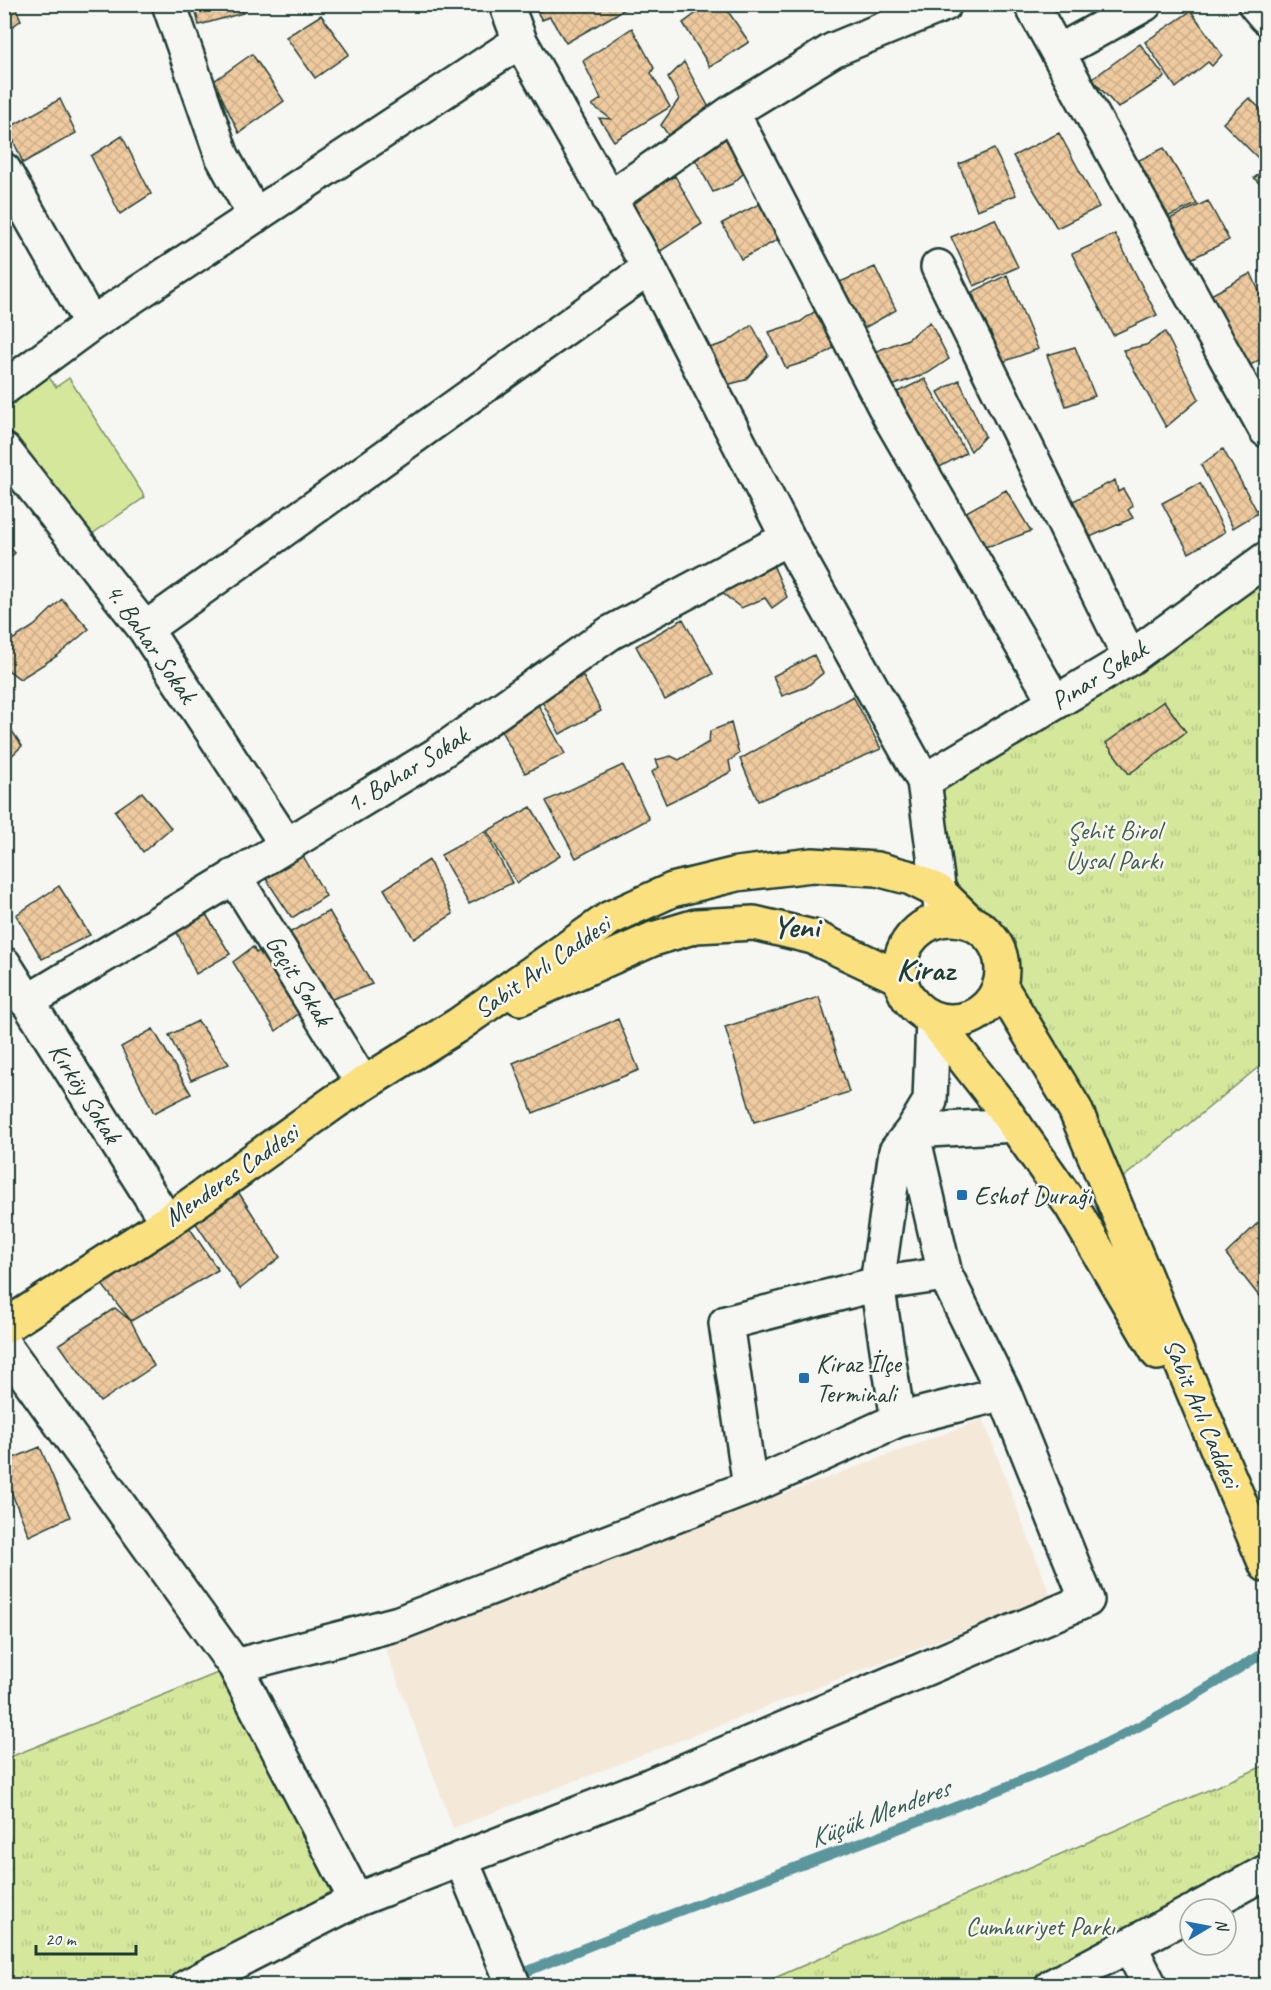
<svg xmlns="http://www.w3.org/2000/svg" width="1271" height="1990" font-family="Caveat,sans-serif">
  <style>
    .built { fill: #f4e9d9 }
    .park { fill: url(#park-tufts); stroke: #7a9268; stroke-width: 1.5 }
    .pitch { fill: #d4e79b; stroke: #7a9268; stroke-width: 1.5 }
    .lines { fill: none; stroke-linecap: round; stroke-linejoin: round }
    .stream { stroke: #5c969d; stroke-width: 10 }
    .building { fill: url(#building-cross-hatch); stroke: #1f3d34; stroke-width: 1.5 }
    .minor-casing { stroke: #1f3d34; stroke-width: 38 }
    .major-casing { stroke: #1f3d34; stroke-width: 38 }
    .minor { stroke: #f6f6f2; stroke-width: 33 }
    .major { stroke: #fbe080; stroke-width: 33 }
    .poi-dot { fill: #1f6fb2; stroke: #f6f6f2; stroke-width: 2 }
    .labels { text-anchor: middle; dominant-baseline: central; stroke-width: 5; stroke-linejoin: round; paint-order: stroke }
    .street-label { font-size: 26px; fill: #1f3d34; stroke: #f6f6f2 }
    .park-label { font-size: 26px; fill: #435f49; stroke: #f6f6f2 }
    .poi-label { font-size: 26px; fill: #1f3d34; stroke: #f6f6f2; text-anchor: start }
    .water-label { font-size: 27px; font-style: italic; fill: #335b57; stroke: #f6f6f2 }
    .district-label { font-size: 32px; font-weight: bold; fill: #1f3d34; stroke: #f6f6f2 }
  </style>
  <defs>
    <pattern id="park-tufts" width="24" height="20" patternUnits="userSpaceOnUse" patternTransform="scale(1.5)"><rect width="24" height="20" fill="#d4e79b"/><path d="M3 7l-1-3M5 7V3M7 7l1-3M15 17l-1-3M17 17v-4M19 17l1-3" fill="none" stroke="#b6c786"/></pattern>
    <pattern id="building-cross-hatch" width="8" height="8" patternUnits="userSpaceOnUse" patternTransform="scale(1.5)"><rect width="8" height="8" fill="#efca9f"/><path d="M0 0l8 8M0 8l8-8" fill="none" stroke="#ccae8a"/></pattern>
  </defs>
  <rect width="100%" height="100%" fill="#f6f6f2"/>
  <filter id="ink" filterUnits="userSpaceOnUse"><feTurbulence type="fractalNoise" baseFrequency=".0167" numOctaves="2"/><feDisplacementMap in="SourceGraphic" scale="12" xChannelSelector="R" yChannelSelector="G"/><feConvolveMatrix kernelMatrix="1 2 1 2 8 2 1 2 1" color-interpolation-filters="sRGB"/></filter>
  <g filter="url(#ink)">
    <!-- built -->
    <path class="built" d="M983,1419L1051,1597L453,1828L384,1645Z"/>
    <!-- park -->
    <path class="park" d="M1266,559V1061L1109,1189L1001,987L1003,960L992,935L968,920L939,892L924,781Z
      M235,1666L356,1900L188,1985L5,1986V1759Z
      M1266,1765V1872L1052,1985L756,1986Z"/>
    <!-- pitch -->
    <path class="pitch" d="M47,375L56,387L69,378L145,497L82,541L5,427L4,404Z"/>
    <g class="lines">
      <!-- stream -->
      <path class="stream" d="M493,1986C632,1926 775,1876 916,1822C973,1800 1030,1779 1085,1753C1148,1724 1208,1689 1266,1651"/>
    </g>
    <!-- building -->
    <path class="building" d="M4,4H14L21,20L4,33Z
      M194,4H240L243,13L199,25Z
      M553,4H634L566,43L550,17L542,20L537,12Z
      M709,4H723L749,42L710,67L683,23Z
      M1191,11L1222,55L1212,66L1208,62L1176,88L1145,42Z
      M321,15L349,54L315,78L286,37Z
      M632,28L654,68L651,73L670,107L614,141L599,118L611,119L592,105L601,99L583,61Z
      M1140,44L1165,77L1118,108L1092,79Z
      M252,54L284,101L239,133L214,81Z
      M684,62L712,113L672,140L661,125L679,99L668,78Z
      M1249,98L1266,114V162L1264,164L1223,123Z
      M60,99L76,133L23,163L8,128Z
      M1059,133L1099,207L1057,228L1013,156Z
      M122,136L151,194L120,214L91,156Z
      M726,138L745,172L732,184L713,192L695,159L713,148Z
      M1164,148L1197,204L1167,217L1139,160Z
      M994,149L1016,195L977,210L959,164Z
      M1266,168V190L1254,178Z
      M675,176L702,224L656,254L624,202Z
      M765,201L785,236L741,259L722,223Z
      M1208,201L1229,240L1189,260L1169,219Z
      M995,219L1018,267L974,286L951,237Z
      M1115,234L1157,315L1113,335L1072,254Z
      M875,267L896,310L861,330L835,284Z
      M1251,273L1266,307V355L1248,367L1209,296Z
      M1007,275L1038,349L1000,363L972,292Z
      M821,307L839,344L818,358L786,368L769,332L800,322Z
      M930,322L949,359L928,373L886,388L869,354L908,339Z
      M752,325L768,355L745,380L719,387L700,351L725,343Z
      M1165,332L1199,399L1166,427L1123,350L1146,345Z
      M1075,347L1095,396L1066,406L1047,355Z
      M925,379L966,453L934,470L891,395Z
      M959,380L985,436L971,451L938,392Z
      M1223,449L1258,513L1233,528L1201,465Z
      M1115,480L1118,492L1123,489L1133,506L1128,510L1133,518L1081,541L1065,505Z
      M1200,483L1225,532L1189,553L1162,503Z
      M1006,490L1031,531L997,544L978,548L959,516Z
      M4,541L15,553L4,563Z
      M771,560L787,597L772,608L765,598L741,608L721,592Z
      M62,599L89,629L57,656L20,679L4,667V645L34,626Z
      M683,619L713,674L665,700L636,646Z
      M814,655L823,673L806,687L782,696L773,676Z
      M583,676L601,711L560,734L540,698Z
      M853,696L881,749L758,801L740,759Z
      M536,701L565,754L525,773L496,722Z
      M1164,701L1186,732L1129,774L1106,743Z
      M4,719L22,746L4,763Z
      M731,723L739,754L729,761L731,772L666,804L652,772L659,767L656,760L671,756L679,760L709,742L710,731Z
      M623,765L649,819L576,858L546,801Z
      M142,792L171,828L143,852L115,811Z
      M531,807L560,856L517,883L487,831Z
      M485,831L512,883L469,904L441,855Z
      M298,847L326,896L292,918L260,870Z
      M429,860L453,914L414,939L384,889Z
      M59,886L90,935L42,959L16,915Z
      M204,911L230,954L196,974L176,930Z
      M329,911L372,984L324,1002L287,934Z
      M253,947L256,953L264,947L306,1008L276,1031L233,962Z
      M819,997L849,1092L754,1122L725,1027Z
      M618,1019L639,1070L533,1113L513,1063Z
      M198,1021L229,1064L191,1080L169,1035Z
      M153,1029L191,1094L154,1113L121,1047Z
      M237,1190L280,1257L240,1289L195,1222Z
      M1266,1215V1305L1226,1254Z
      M189,1227L218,1270L131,1321L100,1282Z
      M115,1308L131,1321L154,1366L100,1402L59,1344Z
      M40,1447L70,1517L29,1536L4,1474V1462Z"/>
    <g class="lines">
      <defs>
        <path id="minor" d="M169,4L222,156L255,216
          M506,4L520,41L649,268L788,538L924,781L942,916
          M1031,4L1266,430
          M1255,4L1266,17
          M1058,52L1145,4
          M732,112L891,419L1055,702
          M4,170L91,324
          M609,199L732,112L833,50L945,4
          M938,267L1130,658
          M4,388L91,324L520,41
          M4,450L145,629L286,844
          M145,629L649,268
          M924,781L1130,658L1266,559
          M234,876L363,1084
          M4,964L167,1222
          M27,1002L436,755L610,633L788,538
          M4,1345L235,1666L399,1623L750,1487L898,1420L1004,1393L945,1274L912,1131L930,1101L933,1019
          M898,1420L877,1284L896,1151L912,1131L1015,1125
          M750,1487L726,1323L877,1284L945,1274
          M235,1666L356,1900L651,1785L1087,1600L1004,1393
          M461,1859L514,1986
          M1198,1909L1266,1872
          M1130,1946L1150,1986
          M188,1986L356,1900
          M1052,1986L1190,1913"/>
        <path id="major" d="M900 970a51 51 0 1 1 102 0a51 51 0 1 1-102 0Z
          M1001,987L1075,1109L1266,1565
          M520,998L653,939L696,926L754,923L813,937L900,978
          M933,1019L1002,1107L1071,1205L1158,1353
          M4,1327L167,1222L336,1101L458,1025L610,918L672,890L737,874L812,865L877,869L911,878L939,892L968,920"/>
      </defs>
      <!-- minor casing -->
      <use href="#minor" class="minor-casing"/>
      <!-- major casing -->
      <use href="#major" class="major-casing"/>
      <!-- minor -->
      <use href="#minor" class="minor"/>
      <!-- major -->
      <use href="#major" class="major"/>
    </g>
  </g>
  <!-- markers -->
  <g class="poi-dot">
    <rect x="956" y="1189" width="12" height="12" rx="3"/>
    <rect x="798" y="1372" width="12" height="12" rx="3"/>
  </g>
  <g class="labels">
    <!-- street labels -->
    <g class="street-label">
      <text transform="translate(151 643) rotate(55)">4. Bahar Sokak</text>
      <text transform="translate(1099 675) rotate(-32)">Pınar Sokak</text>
      <text transform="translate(407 770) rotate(-32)">1. Bahar Sokak</text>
      <text transform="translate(542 967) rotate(-35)">Sabit Arlı Caddesi</text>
      <text transform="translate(299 980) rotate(58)">Geçit Sokak</text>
      <text transform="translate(85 1093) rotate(58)">Kırköy Sokak</text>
      <text transform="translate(231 1175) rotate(-35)">Menderes Caddesi</text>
      <text transform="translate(1202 1413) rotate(67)">Sabit Arlı Caddesi</text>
    </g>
    <!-- park labels -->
    <g class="park-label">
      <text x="1114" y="830">Şehit Birol<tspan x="1114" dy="30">Uysal Parkı</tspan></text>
      <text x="1040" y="1926">Cumhuriyet Parkı</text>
    </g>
    <!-- poi labels -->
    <g class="poi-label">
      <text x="974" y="1195">Eshot Durağı</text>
      <text x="816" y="1363">Kiraz İlçe<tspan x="816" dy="30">Terminali</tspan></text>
    </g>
    <!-- water labels -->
    <g class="water-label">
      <text transform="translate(879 1813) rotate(-21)">Küçük Menderes</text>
    </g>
    <!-- district labels -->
    <g class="district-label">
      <text x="796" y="926">Yeni</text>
      <text x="925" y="969">Kiraz</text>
    </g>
  </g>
  <!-- margin -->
  <rect width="1271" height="1990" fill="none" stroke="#f6f6f2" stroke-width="24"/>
  <rect x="12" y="12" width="1247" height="1966" fill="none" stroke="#1f3d34" stroke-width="2" filter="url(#ink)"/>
  <!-- north arrow -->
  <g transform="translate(1208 1927) rotate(80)"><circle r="28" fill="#f6f6f2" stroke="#a0aca6" stroke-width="1.5"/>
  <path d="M0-4.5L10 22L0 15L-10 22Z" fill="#1f6fb2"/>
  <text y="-9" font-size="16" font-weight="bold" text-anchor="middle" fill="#1f3d34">N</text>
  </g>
  <!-- scale -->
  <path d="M36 1945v9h100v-9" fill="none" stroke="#1f3d34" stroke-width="3"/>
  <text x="45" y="1945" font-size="18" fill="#1f3d34" stroke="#f6f6f2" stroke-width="4.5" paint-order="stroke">20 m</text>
</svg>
